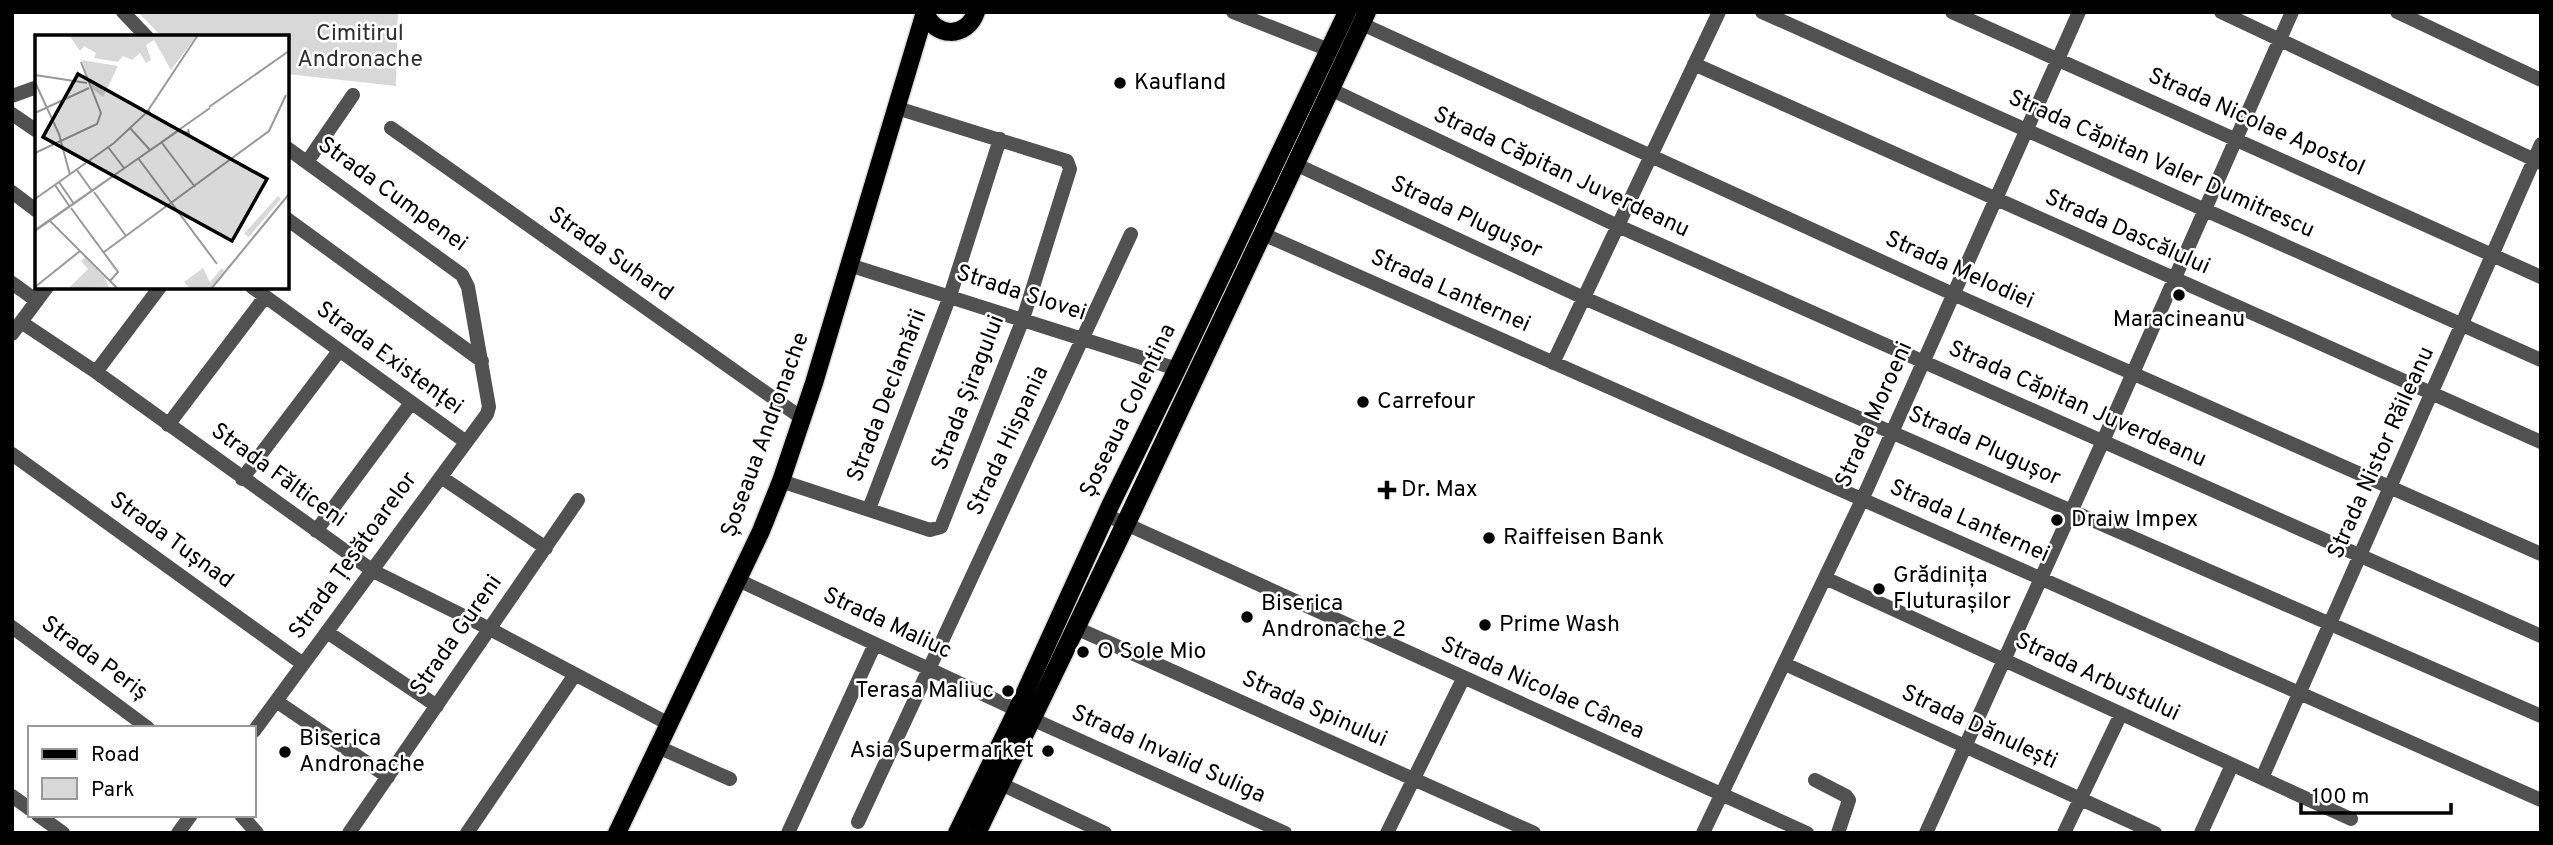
<svg xmlns="http://www.w3.org/2000/svg" width="2553" height="845" font-family="Overpass,sans-serif">
  <style>
    .green { fill: #d8d8d8 }
    .lines { fill: none; stroke-linecap: round; stroke-linejoin: round }
    .major-casing { stroke: #dbdbdb; stroke-width: 21 }
    .minor { stroke: #515151; stroke-width: 14 }
    .major { stroke: #000; stroke-width: 18 }
    .tram { stroke: #000; stroke-width: 2 }
    .poi-dot { fill: #000; stroke: #fff; stroke-width: 2.5 }
    .labels { text-anchor: middle; dominant-baseline: central; stroke-width: 5; stroke-linejoin: round; paint-order: stroke }
    .park-label { font-size: 23px; fill: #2f2f2f; stroke: #fff }
    .poi-label { font-size: 23px; fill: #000; stroke: #fff; text-anchor: start }
    .street-label { font-size: 23px; fill: #000; stroke: #fff }
    .inset-road { fill: none; stroke: #999; stroke-width: 2 }
    .view { fill: #000; fill-opacity: 0.15; stroke: #000; stroke-width: 3.5 }
    .inset-edge { fill: none; stroke: #000; stroke-width: 3.5 }
  </style>
  <rect width="100%" height="100%" fill="#fff"/>
  <!-- green -->
  <path class="green" d="M138,12H398L396,86L287,74V37H162Z"/>
  <g class="lines">
    <defs>
      <path id="major" d="M925,12C934,38 967,39 976,12
        M617,833L761,531L781,481L814,383L925,12
        M957,833L1017,710L1110,506L1177,369L1347,12
        M977,833L1126,525L1367,12"/>
    </defs>
    <!-- major casing -->
    <use href="#major" class="major-casing"/>
    <!-- minor -->
    <path class="minor" d="M123,12L147,37
      M1233,12L1329,50
      M1762,12L2541,360
      M1952,12L2541,277
      M2221,12L2541,163
      M2397,12L2541,80
      M1362,24L1953,294L2541,554
      M1694,64L2541,442
      M1330,89L1618,226L2541,636
      M12,96L37,87
      M12,114L37,131
      M391,128L803,419
      M307,162L353,95
      M1295,164L1584,298L2541,716
      M12,192L37,211
      M287,219L482,361
      M1263,234L2541,800
      M849,265L1177,369
      M12,283L37,301
      M252,287L466,442
      M21,322L96,372L373,571L490,629L669,724
      M12,334L47,287
      M1553,363L1719,12
      M96,372L160,287
      M168,425L265,297
      M12,454L303,664
      M441,477L546,548
      M242,479L339,351
      M781,481L930,530L941,527L1023,319L1070,169L1067,161L897,108
      M869,509L950,296L1000,139
      M1106,515L1807,833
      M316,531L411,403
      M1825,578L2351,819
      M738,580L1017,710
      M12,627L148,728
      M1076,628L1534,833
      M327,632L437,706
      M1785,664L2155,833
      M276,701L388,777
      M1032,719L1285,833
      M254,731L487,414L489,407L468,287L462,275L287,148
      M658,747L730,779
      M2262,778L2541,144
      M1815,780L1846,796L1849,800L1838,833
      M1001,784L1105,833
      M12,796L30,809
      M38,815L63,833
      M241,815L257,833
      M858,822L1131,234
      M178,833L191,815
      M349,833L578,500
      M467,833L574,676
      M788,833L875,644
      M1387,833L1463,679
      M1703,833L1862,500L2079,12
      M1926,833L2103,441L2292,12
      M2064,833L2121,714
      M2201,833L2232,765"/>
    <!-- major -->
    <use href="#major" class="major"/>
    <!-- tram -->
    <path class="tram" d="M969,833L1359,12"/>
  </g>
  <!-- markers -->
  <g class="poi-dot">
    <circle cx="1120" cy="83" r="7"/>
    <circle cx="2179" cy="295" r="7"/>
    <circle cx="1363" cy="402" r="7"/>
    <path d="M1383.5 479.5h7v7h7v7h-7v7h-7v-7h-7v-7h7z"/>
    <circle cx="2057" cy="520" r="7"/>
    <circle cx="1489" cy="538" r="7"/>
    <circle cx="1879" cy="589" r="7"/>
    <circle cx="1247" cy="617" r="7"/>
    <circle cx="1485" cy="625" r="7"/>
    <circle cx="1083" cy="652" r="7"/>
    <circle cx="1008" cy="691" r="7"/>
    <circle cx="1048" cy="751" r="7"/>
    <circle cx="285" cy="752" r="7"/>
  </g>
  <g class="labels">
    <!-- park labels -->
    <g class="park-label">
      <text x="360" y="34">Cimitirul<tspan x="360" dy="26">Andronache</tspan></text>
    </g>
    <!-- poi labels -->
    <g class="poi-label">
      <text x="1134" y="83">Kaufland</text>
      <text x="2179" y="320" text-anchor="middle">Maracineanu</text>
      <text x="1377" y="402">Carrefour</text>
      <text x="1401" y="490">Dr. Max</text>
      <text x="2071" y="520">Draiw Impex</text>
      <text x="1503" y="538">Raiffeisen Bank</text>
      <text x="1893" y="576">Grădinița<tspan x="1893" dy="26">Fluturașilor</tspan></text>
      <text x="1261" y="604">Biserica<tspan x="1261" dy="26">Andronache 2</tspan></text>
      <text x="1499" y="625">Prime Wash</text>
      <text x="1097" y="652">O Sole Mio</text>
      <text x="994" y="691" text-anchor="end">Terasa Maliuc</text>
      <text x="299" y="739">Biserica<tspan x="299" dy="26">Andronache</tspan></text>
      <text x="1034" y="751" text-anchor="end">Asia Supermarket</text>
    </g>
    <!-- street labels -->
    <g class="street-label">
      <text transform="translate(2256 123) rotate(24)">Strada Nicolae Apostol</text>
      <text transform="translate(2161 165) rotate(24)">Strada Căpitan Valer Dumitrescu</text>
      <text transform="translate(1561 173) rotate(25)">Strada Căpitan Juverdeanu</text>
      <text transform="translate(392 195) rotate(36)">Strada Cumpenei</text>
      <text transform="translate(1466 218) rotate(25)">Strada Plugușor</text>
      <text transform="translate(2127 233) rotate(24)">Strada Dascălului</text>
      <text transform="translate(610 255) rotate(35)">Strada Suhard</text>
      <text transform="translate(1959 271) rotate(24)">Strada Melodiei</text>
      <text transform="translate(1450 292) rotate(24)">Strada Lanternei</text>
      <text transform="translate(1021 294) rotate(18)">Strada Slovei</text>
      <text transform="translate(389 359) rotate(36)">Strada Existenței</text>
      <text transform="translate(969 393) rotate(-69)">Strada Șiragului</text>
      <text transform="translate(888 396) rotate(-69)">Strada Declamării</text>
      <text transform="translate(2077 405) rotate(24)">Strada Căpitan Juverdeanu</text>
      <text transform="translate(1129 411) rotate(-64)">Șoseaua Colentina</text>
      <text transform="translate(1875 415) rotate(-66)">Strada Moroeni</text>
      <text transform="translate(766 435) rotate(-70)">Șoseaua Andronache</text>
      <text transform="translate(1009 441) rotate(-65)">Strada Hispania</text>
      <text transform="translate(1984 447) rotate(24)">Strada Plugușor</text>
      <text transform="translate(2382 453) rotate(-66)">Strada Nistor Răileanu</text>
      <text transform="translate(278 476) rotate(36)">Strada Fălticeni</text>
      <text transform="translate(1969 522) rotate(24)">Strada Lanternei</text>
      <text transform="translate(171 541) rotate(36)">Strada Tușnad</text>
      <text transform="translate(354 556) rotate(-54)">Strada Țesătoarelor</text>
      <text transform="translate(887 624) rotate(25)">Strada Maliuc</text>
      <text transform="translate(457 636) rotate(-55)">Strada Gureni</text>
      <text transform="translate(94 659) rotate(36)">Strada Periș</text>
      <text transform="translate(2097 678) rotate(25)">Strada Arbustului</text>
      <text transform="translate(1542 689) rotate(24)">Strada Nicolae Cânea</text>
      <text transform="translate(1314 710) rotate(24)">Strada Spinului</text>
      <text transform="translate(1979 728) rotate(25)">Strada Dănulești</text>
      <text transform="translate(1168 755) rotate(24)">Strada Invalid Suliga</text>
    </g>
  </g>
  <!-- overview -->
  <g transform="translate(35 35)">
    <rect width="254" height="254" fill="#fff"/>
    <path d="M34,0H162L136,35L119,5L111,10L116,25L111,28L105,18L97,25L88,21L83,27L59,23L61,18L49,11L45,16ZM47,25L83,31L68,62L56,53ZM243,161L246,164L214,202L209,199ZM50,222L70,243L74,252L33,254L53,234L46,226ZM168,233L175,247L187,233L189,236L175,254H155L149,247Z" fill="#d8d8d8"/>
    <path class="inset-road" d="M0,40L52,48M0,47L24,99L35,140M174,72L254,16M112,77L163,0M0,78L54,53M95,93L115,115M127,108L160,152M73,112L89,133M0,118L62,89L66,78L46,27M103,123L182,229M42,135L57,156M24,147L39,169M20,150L35,172M59,157L91,201M0,164L79,108L111,78L115,79L114,76L111,78M36,173L83,237L75,246M15,186L82,253M0,195L143,96L154,98L153,94M0,196L175,73M69,217L234,96L251,60M0,252L45,216M176,254L254,159"/>
    <path class="view" d="M43,39L232,144L197,206L8,102Z"/>
    <rect width="254" height="254" class="inset-edge"/>
  </g>
  <!-- border -->
  <rect width="2553" height="845" fill="none" stroke="#000000" stroke-width="28"/>
  <!-- legend -->
  <rect x="28" y="726" width="228" height="91" fill="#ffffff" stroke="#999999" stroke-width="2"/>
  <rect x="42" y="749" width="35" height="10" fill="#000000" stroke="#999999" stroke-width="2"/>
  <text x="91" y="761" font-size="21" fill="#000000">Road</text>
  <rect x="42" y="778" width="35" height="21" fill="#d8d8d8" stroke="#999999" stroke-width="2"/>
  <text x="91" y="796" font-size="21" fill="#000000">Park</text>
  <!-- scale -->
  <path d="M2301 803v10h150v-10" fill="none" stroke="#000000" stroke-width="3.5"/>
  <text x="2312" y="803" font-size="21" fill="#000000" stroke="#ffffff" stroke-width="5" paint-order="stroke">100 m</text>
</svg>
